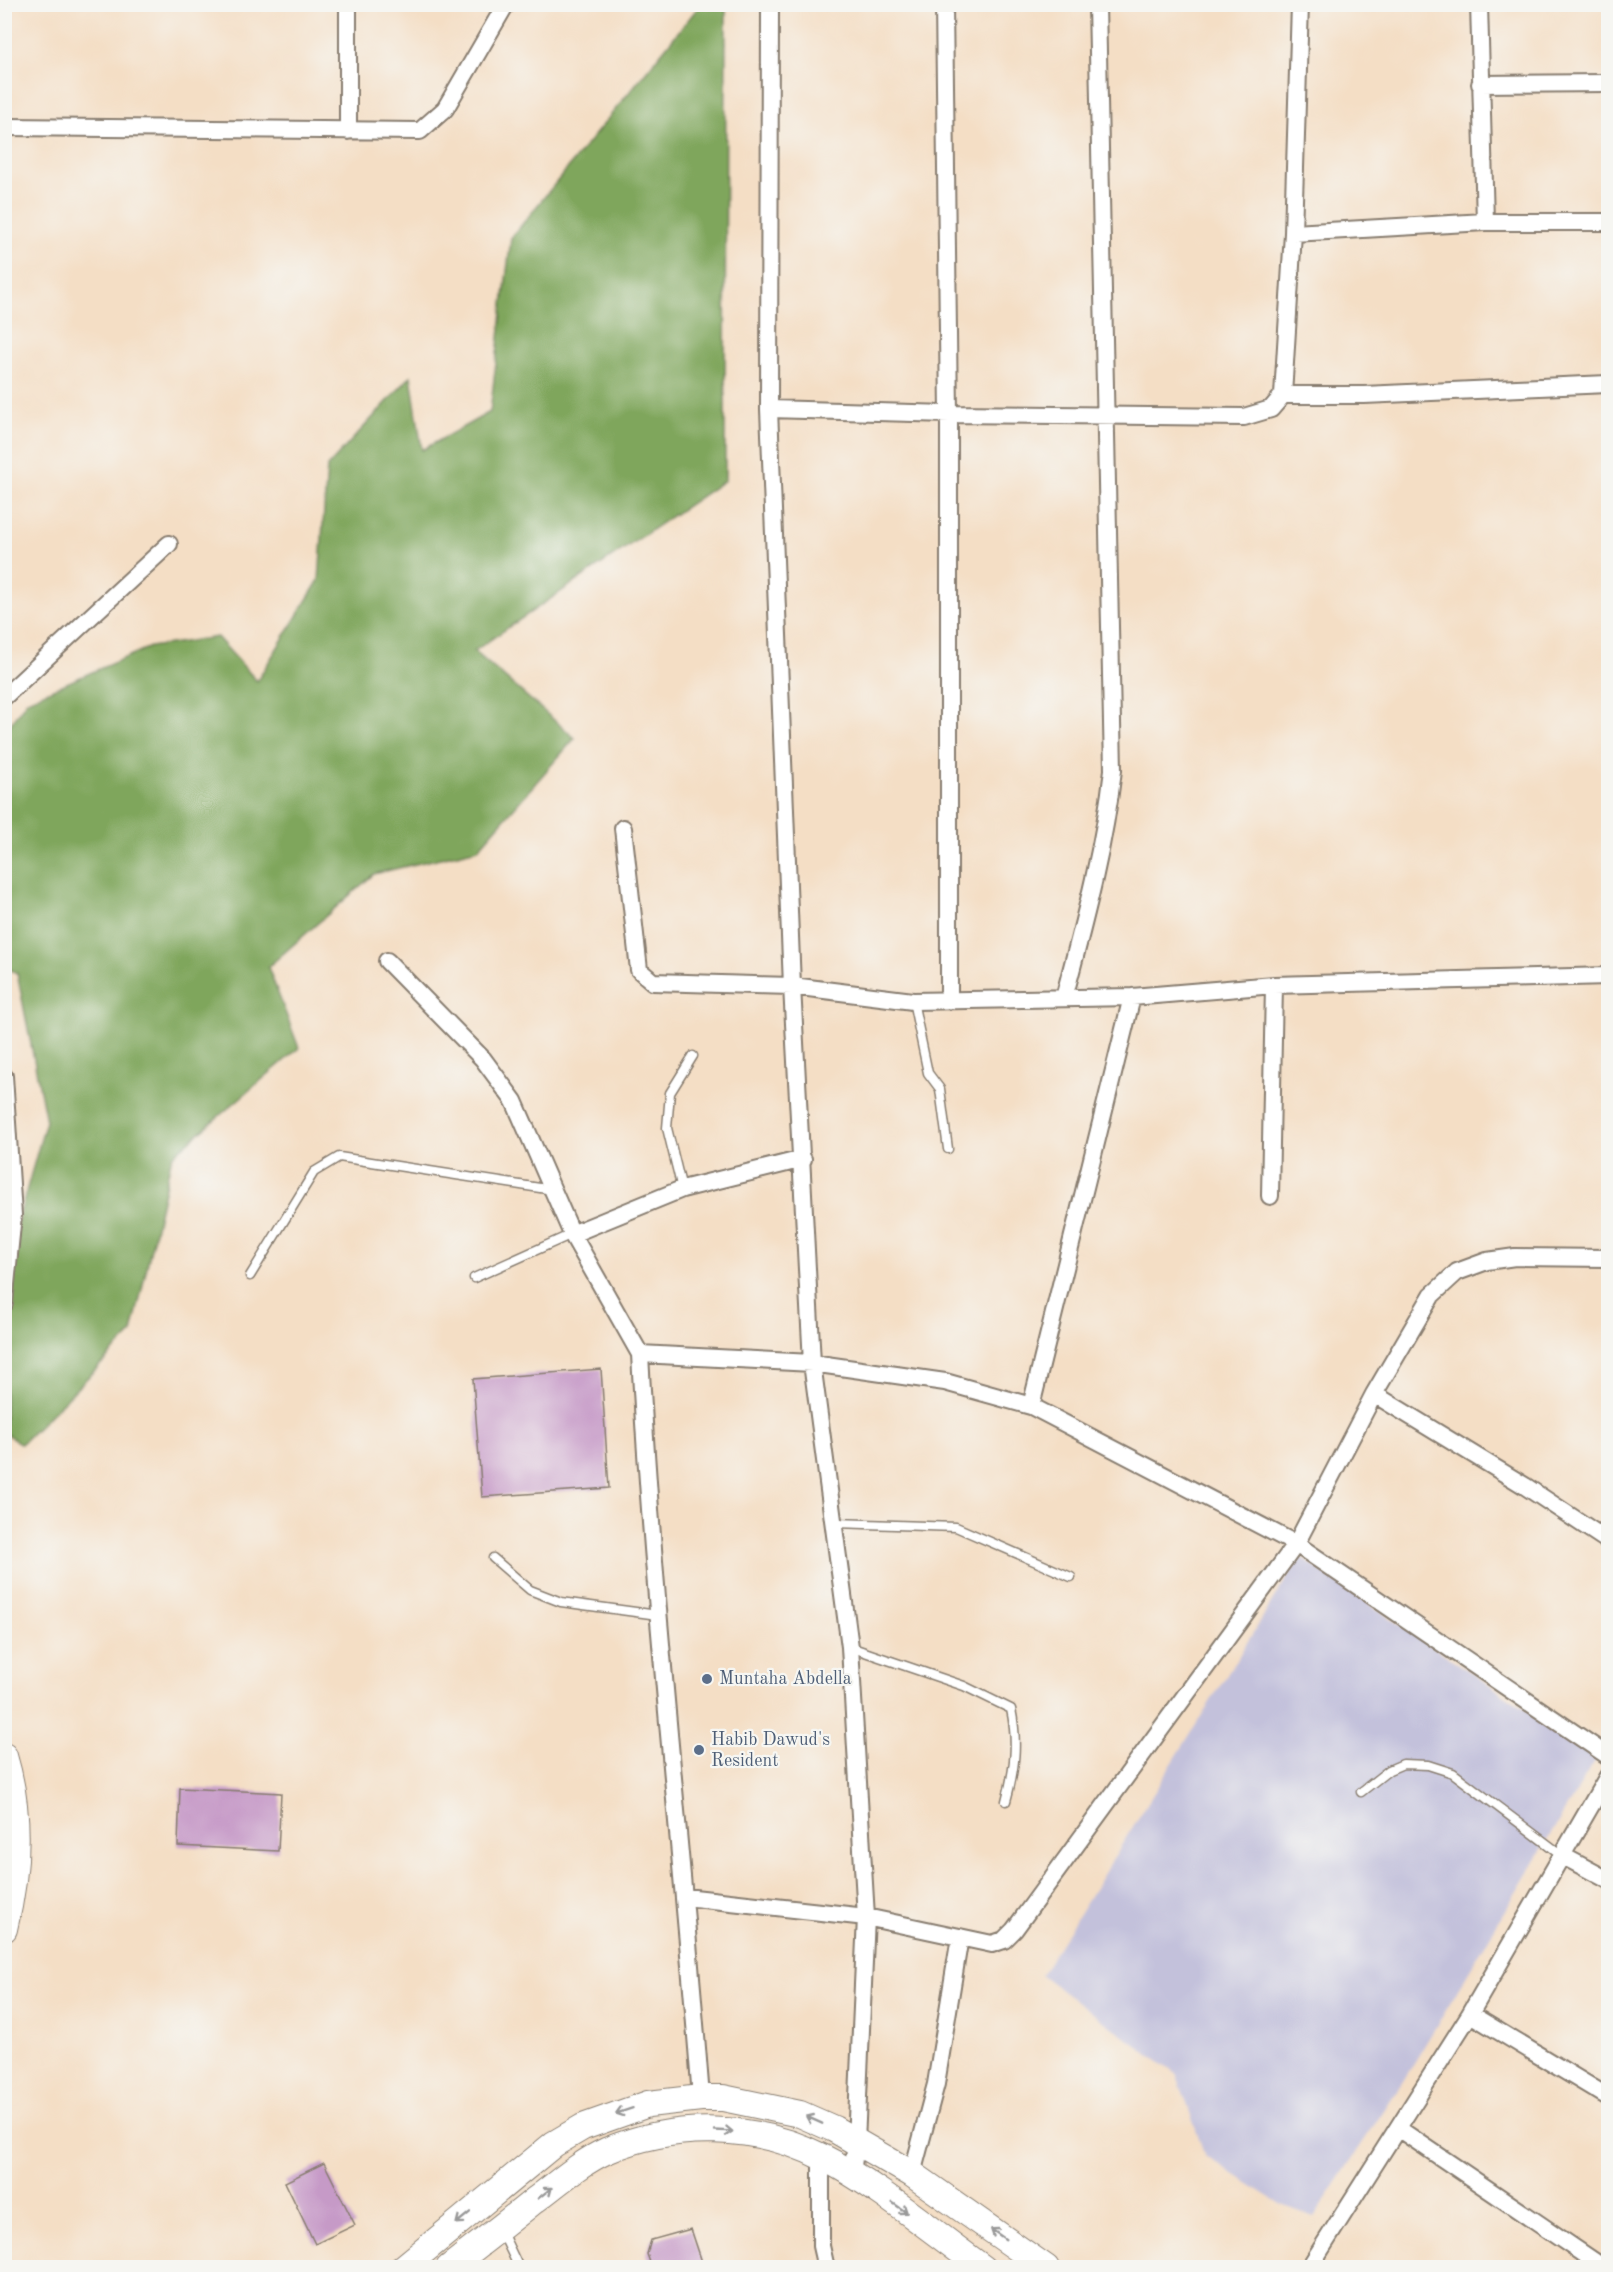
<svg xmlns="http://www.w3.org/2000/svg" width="1613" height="2272" font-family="'Old Standard TT',serif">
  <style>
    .industrial { fill: #c3c1db }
    .forest { fill: #7fa65c; stroke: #4e613c; stroke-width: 1.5 }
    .building { fill: #c69ac7 }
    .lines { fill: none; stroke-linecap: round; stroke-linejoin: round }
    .service-casing { stroke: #887d70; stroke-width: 11 }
    .minor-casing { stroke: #887d70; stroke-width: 20 }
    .primary-casing { stroke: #887d70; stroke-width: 28 }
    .service { stroke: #fff; stroke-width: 8 }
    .minor { stroke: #fff; stroke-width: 16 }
    .primary { stroke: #fff; stroke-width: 26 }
    .oneway { stroke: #999 }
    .service-dot { fill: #5c6f8a; stroke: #f6f6f2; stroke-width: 2 }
    .labels { text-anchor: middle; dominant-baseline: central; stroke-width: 4.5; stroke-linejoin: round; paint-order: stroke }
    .service-label { font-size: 18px; fill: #4e5e75; stroke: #f6f6f2; text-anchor: start }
  </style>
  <rect width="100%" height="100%" fill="#f6f6f2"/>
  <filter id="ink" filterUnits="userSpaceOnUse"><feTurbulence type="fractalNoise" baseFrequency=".0167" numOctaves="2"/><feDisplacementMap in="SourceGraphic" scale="12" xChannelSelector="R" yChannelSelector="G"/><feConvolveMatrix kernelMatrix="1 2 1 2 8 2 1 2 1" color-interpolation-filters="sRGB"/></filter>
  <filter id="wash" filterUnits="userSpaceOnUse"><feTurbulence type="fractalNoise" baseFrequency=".008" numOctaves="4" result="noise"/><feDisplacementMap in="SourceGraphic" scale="24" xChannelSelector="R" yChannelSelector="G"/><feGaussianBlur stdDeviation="1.35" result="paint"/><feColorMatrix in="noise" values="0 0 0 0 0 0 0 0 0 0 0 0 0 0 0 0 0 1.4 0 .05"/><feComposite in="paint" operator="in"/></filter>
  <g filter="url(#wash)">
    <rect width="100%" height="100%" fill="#f4dec5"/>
    <!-- industrial -->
    <path class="industrial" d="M1300,1557L1597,1757L1405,2078L1314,2217L1282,2205L1205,2156L1177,2075L1041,1975Z"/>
    <!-- forest -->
    <path class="forest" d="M700,5H726L725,480L474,651L575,738L478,849L374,874L268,967L299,1048L172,1156L132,1333L21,1444L5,1433L4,1253L11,1245L46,1121L17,973L5,967V732L27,700L150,647L217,637L257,681L319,580L327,467L411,376L422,450L490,412L511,238Z"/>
    <g id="blocks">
      <!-- building -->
      <path class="building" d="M601,1369L609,1488L482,1497L473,1379Z
        M180,1788L281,1793L278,1851L178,1846Z
        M324,2163L355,2225L315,2244L285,2182Z
        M691,2229L704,2268H652L647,2254L651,2240Z"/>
    </g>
  </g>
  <g filter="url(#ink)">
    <use href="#blocks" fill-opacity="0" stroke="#887d70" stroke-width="1.5"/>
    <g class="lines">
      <defs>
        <path id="service" d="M913,1001L928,1073L940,1089L948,1149
          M682,1189L667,1128L670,1093L693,1056
          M250,1276L314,1172L339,1157L553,1190
          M474,1278L572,1234
          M835,1523L956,1527L1071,1577
          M493,1558L530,1590L561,1602L658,1615
          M850,1647L964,1686L1011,1709C1018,1742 1015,1768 1006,1801
          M1361,1792L1389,1770L1403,1764L1428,1765L1453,1773L1563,1856
          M501,2230L519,2268"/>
        <path id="minor" d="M348,4V131
          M770,4L769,409L792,986L812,1363L850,1647L866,1917L856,2142L852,2174
          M944,4L949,414V998
          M1479,4L1485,222H1608
          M1480,84L1608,83
          M4,127L420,131L445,109L506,4
          M1293,233L1485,222
          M1283,395H1364L1608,384
          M769,409L949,414L1244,417L1271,409L1283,395L1293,233L1300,4
          M4,697L169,544
          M623,828L639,970L653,982L792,986L913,1001L1132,997L1274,985L1608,976
          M387,961L483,1059L514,1101L572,1234L640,1354
          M1064,998C1084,922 1104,848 1113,770L1097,4
          M4,1076L13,1215L4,1304
          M1270,1196L1274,985
          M572,1234L682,1189L803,1159
          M1374,1394L1525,1486L1608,1541
          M1031,1406L1132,997
          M1563,1856L1608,1880
          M685,1897L866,1917L992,1944L1004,1940L1014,1930L1296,1544L1374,1394L1432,1295L1457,1272L1487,1261L1515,1257L1608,1258
          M1470,2014L1608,2097
          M701,2098C682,1850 653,1602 640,1354L812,1363L945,1382L1031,1406L1296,1544L1608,1756
          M1399,2129L1604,2268
          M821,2156V2246L826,2268
          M912,2174L936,2084L960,1937
          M1309,2268L1470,2014L1608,1776"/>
        <path id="primary" d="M4,1756C21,1812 18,1872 4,1929
          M403,2268L554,2144L583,2127L648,2104L701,2098H723L800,2114L834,2129L912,2174L1046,2268
          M449,2268C478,2245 507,2223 535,2200C558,2183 580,2163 606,2151C674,2122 756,2123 822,2157C876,2184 933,2232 983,2268"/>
      </defs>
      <!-- service casing -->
      <use href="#service" class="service-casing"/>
      <!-- minor casing -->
      <use href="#minor" class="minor-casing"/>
      <!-- primary casing -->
      <use href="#primary" class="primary-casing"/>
      <!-- service -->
      <use href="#service" class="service"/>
      <!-- minor -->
      <use href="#minor" class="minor"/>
      <!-- primary -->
      <use href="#primary" class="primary"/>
    </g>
    <!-- one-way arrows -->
    <defs><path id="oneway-shaft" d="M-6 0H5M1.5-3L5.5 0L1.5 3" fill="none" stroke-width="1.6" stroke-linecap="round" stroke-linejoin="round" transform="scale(1.5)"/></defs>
    <g class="oneway">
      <use href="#oneway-shaft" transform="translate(624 2111) rotate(162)"/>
      <use href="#oneway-shaft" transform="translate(814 2120) rotate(-156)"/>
      <use href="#oneway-shaft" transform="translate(724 2131) rotate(3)"/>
      <use href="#oneway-shaft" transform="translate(545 2193) rotate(-38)"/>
      <use href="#oneway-shaft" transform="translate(900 2208) rotate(35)"/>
      <use href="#oneway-shaft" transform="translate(463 2218) rotate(141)"/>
      <use href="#oneway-shaft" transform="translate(998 2234) rotate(-145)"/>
    </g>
  </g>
  <!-- markers -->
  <g class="service-dot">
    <circle cx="707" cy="1679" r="6"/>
    <circle cx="699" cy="1750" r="6"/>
  </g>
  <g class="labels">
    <!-- service labels -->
    <g class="service-label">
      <text x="719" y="1679">Muntaha Abdella</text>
      <text x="711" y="1740">Habib Dawud's<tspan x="711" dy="21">Resident</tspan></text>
    </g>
  </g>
  <!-- margin -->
  <rect width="1613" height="2272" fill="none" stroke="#f6f6f2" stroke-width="24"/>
</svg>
